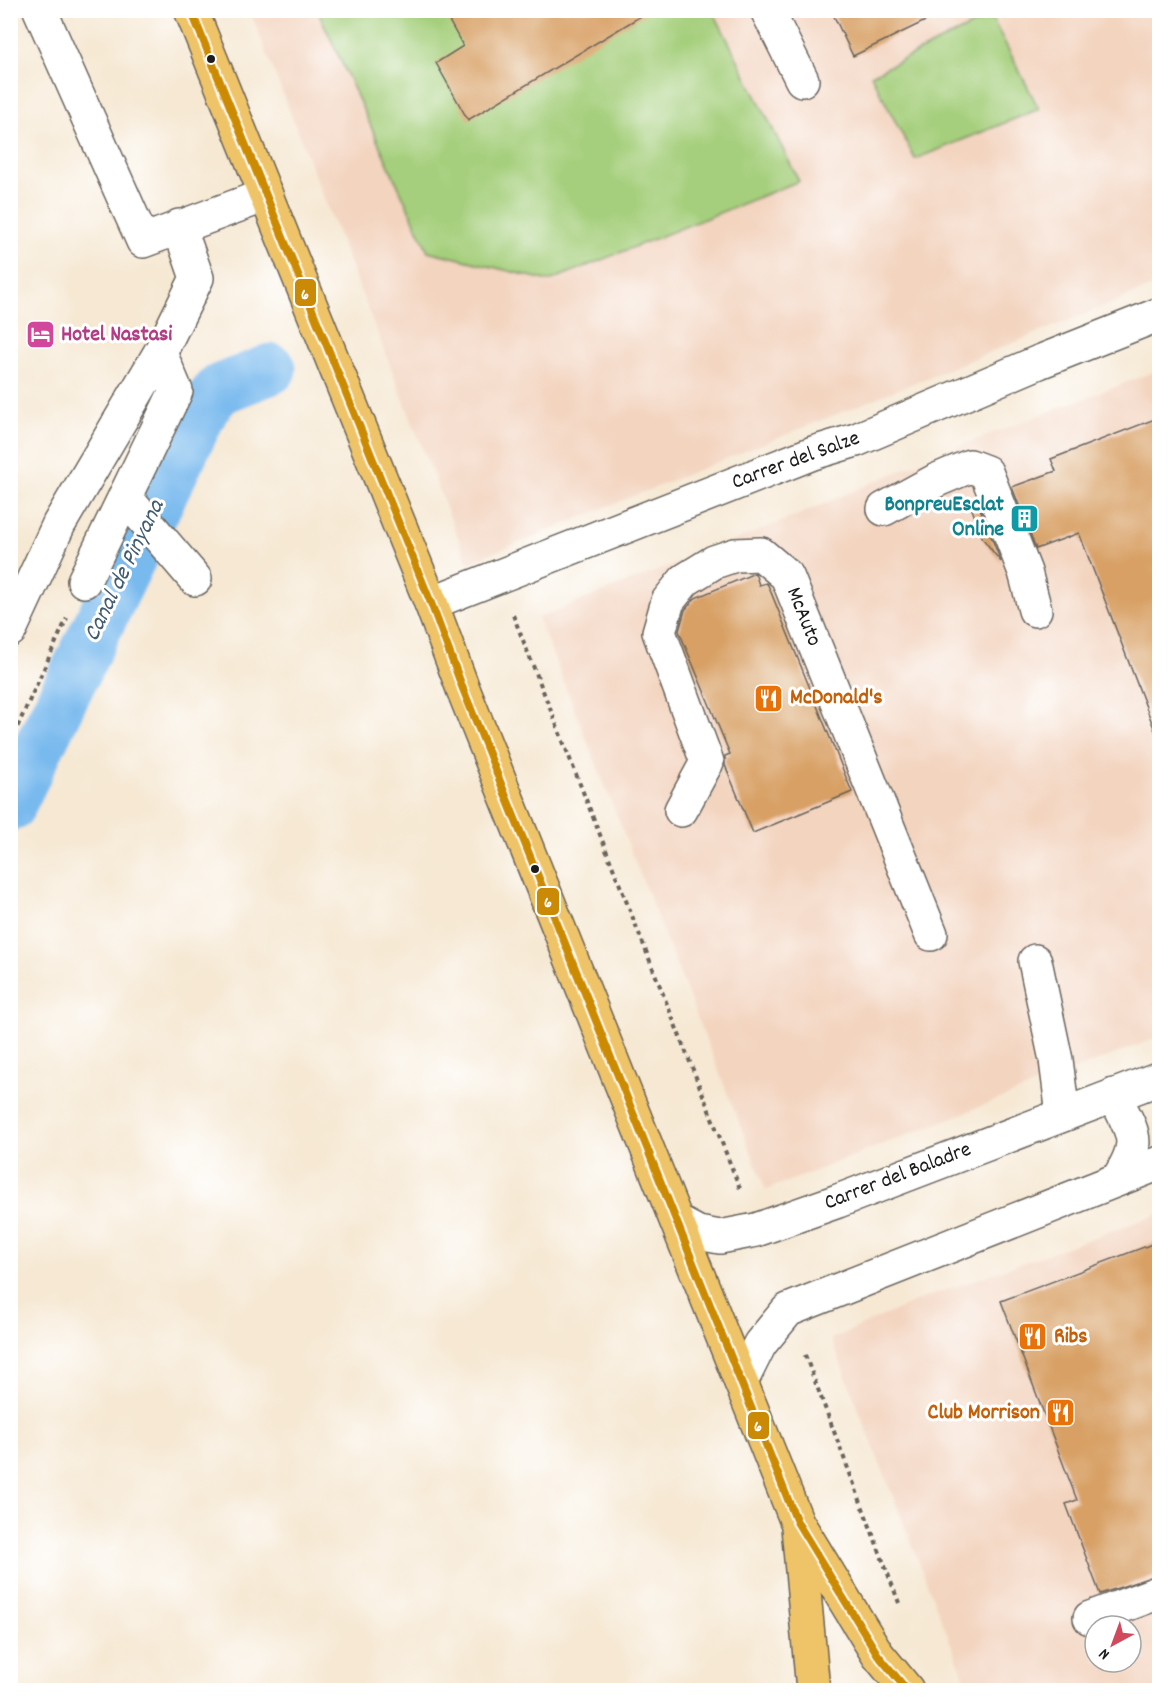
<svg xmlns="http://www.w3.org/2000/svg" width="1170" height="1701" font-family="Dekko,sans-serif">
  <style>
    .built { fill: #f3d4bf; fill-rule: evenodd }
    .green { fill: #a5cf7b; stroke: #60764c; stroke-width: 1.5 }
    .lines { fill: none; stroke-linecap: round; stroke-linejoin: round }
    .canal { stroke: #79baee; stroke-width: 51 }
    .building { fill: #d8a065 }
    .minor-casing { stroke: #68635c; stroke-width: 36 }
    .major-casing { stroke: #68635c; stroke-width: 36 }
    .path { stroke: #68635c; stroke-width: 4; stroke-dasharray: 4.5 4.5; stroke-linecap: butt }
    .minor { stroke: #fff; stroke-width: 33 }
    .major { stroke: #efc469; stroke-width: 33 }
    .bus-1-casing { stroke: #fff; stroke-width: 12 }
    .bus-1 { stroke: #cb8a06; stroke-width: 8 }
    .bus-dot { fill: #1c1c1c; stroke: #fff; stroke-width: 2 }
    .labels { text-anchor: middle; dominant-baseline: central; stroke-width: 6; stroke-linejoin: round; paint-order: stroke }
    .hotel-label { font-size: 22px; font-weight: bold; fill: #b23c85; stroke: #fff; text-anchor: start }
    .street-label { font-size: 22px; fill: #1c1c1c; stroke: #fff }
    .culture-label { font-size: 22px; font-weight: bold; fill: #0d838f; stroke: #fff; text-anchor: end }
    .food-label { font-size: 22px; font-weight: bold; fill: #c56008; stroke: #fff; text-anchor: start }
    .water-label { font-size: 24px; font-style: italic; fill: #415b70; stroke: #fff }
    .line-badge { stroke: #fff; stroke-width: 2 }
    .badge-label { font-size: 16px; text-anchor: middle; font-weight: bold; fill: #fff }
  </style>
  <rect width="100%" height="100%" fill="#fff"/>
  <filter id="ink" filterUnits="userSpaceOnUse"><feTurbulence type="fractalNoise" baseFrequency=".0167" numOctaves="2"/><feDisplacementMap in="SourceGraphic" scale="12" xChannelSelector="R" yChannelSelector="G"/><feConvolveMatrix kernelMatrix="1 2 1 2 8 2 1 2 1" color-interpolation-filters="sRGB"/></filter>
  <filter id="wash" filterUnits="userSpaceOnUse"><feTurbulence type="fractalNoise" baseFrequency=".008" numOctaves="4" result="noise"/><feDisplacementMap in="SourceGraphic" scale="24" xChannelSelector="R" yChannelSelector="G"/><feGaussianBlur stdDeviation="1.35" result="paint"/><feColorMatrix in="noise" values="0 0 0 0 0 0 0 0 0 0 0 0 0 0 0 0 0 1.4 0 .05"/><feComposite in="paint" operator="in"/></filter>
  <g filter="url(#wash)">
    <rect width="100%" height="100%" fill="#f6e8d3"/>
    <!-- built -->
    <path class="built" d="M250,11H1159V284L468,563Z
      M1159,370V1037L766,1190L538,618L796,516L936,455Z
      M1159,1214V1690H973L967,1684L831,1339L924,1298ZM1095,1626H1131V1662H1095Z"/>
    <!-- green -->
    <path class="green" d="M318,11H713L799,181L549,281L428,251Z
      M991,16L1039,109L915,159L871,75Z"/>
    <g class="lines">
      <!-- canal -->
      <path class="canal" d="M10,806L205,406L220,389L271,369"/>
    </g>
    <g id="blocks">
      <!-- building -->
      <path class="building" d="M443,10H651L468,120L436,63L463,46Z
        M831,10H948L853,56Z
        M1160,417V732L1156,733L1079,533L1036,549L1012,487L1056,471L1051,459Z
        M977,501L1001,562L983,539L970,504Z
        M755,573L759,585L766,583L768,585L852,792L753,833L725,765V756L730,754L679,631L685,610L695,598Z
        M1160,1241V1574L1100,1594L1066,1504L1077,1500L1001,1301Z"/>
    </g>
  </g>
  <g filter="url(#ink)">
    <use href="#blocks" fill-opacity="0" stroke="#68635c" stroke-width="1.5"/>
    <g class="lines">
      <defs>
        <path id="minor" d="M40,10L143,241L266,195
          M767,10L802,80
          M125,497L195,579
          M884,509L937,480L970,466L986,472L1025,572L1035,610
          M84,581L176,391L160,353
          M431,603L813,453L856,440L1039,362L1160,314
          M10,630L59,524L160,353L197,278L179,226
          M681,810L707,762L659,632L668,601L685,580L714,562L735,555L761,554L787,576L931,934
          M1035,961L1056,1060L1063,1115
          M1114,1095C1133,1134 1143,1140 1118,1179
          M679,1223L698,1233L720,1237L756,1230L838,1201L1160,1078
          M741,1382L760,1344L788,1310L1160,1163
          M1090,1618L1160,1592"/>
        <path id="major" d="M191,10L431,603L463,689L797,1522L878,1655L907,1690
          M798,1527L813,1690"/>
      </defs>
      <!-- minor casing -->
      <use href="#minor" class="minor-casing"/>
      <!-- major casing -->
      <use href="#major" class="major-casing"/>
      <!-- path -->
      <path class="path" d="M513,615L741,1191
        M10,743L67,618
        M805,1355L899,1603"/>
      <!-- minor -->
      <use href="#minor" class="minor"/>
      <!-- major -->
      <use href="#major" class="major"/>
      <defs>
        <path id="bus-1" d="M191,10L431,603L463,689L797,1522L878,1655L907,1690"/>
      </defs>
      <!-- bus-1 casing -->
      <use href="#bus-1" class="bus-1-casing"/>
      <!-- bus-1 -->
      <use href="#bus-1" class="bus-1"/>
    </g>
  </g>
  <!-- icons -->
  <defs>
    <symbol id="hotel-square" viewBox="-11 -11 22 22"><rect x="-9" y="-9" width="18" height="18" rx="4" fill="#d1479c" stroke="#fff"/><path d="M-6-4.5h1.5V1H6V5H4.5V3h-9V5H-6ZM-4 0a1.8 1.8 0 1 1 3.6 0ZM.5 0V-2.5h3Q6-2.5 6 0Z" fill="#fff"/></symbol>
    <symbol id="building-square" viewBox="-11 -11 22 22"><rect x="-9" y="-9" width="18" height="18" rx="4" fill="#0f9aa8" stroke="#fff"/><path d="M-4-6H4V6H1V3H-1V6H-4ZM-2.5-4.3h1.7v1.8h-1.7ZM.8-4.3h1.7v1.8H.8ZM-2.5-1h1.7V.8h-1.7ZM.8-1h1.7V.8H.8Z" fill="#fff"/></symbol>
    <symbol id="restaurant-square" viewBox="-11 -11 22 22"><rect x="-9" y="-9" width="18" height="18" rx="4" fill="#e8710a" stroke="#fff"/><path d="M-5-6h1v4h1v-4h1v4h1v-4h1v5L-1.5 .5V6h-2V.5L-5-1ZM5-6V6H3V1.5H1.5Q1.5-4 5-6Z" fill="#fff"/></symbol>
  </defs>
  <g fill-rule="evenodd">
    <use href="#hotel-square" x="24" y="318" width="33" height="33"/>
    <use href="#building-square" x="1008" y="502" width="33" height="33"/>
    <use href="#restaurant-square" x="752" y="682" width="33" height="33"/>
    <use href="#restaurant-square" x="1016" y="1320" width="33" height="33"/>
    <use href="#restaurant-square" x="1044" y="1396" width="33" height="33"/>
  </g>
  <!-- markers -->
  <g class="bus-dot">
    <circle cx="211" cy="59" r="5"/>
    <circle cx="535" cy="869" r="5"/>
  </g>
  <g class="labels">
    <!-- hotel labels -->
    <g class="hotel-label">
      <text x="61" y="335">Hotel Nastasi</text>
    </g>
    <!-- street labels -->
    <g class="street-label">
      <text transform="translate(796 461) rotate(-20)">Carrer del Salze</text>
      <text transform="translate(803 617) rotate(68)">McAuto</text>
      <text transform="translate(898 1177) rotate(-21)">Carrer del Baladre</text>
    </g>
    <!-- culture labels -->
    <g class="culture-label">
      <text x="1004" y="505">BonpreuEsclat<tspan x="1004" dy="25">Online</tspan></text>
    </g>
    <!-- food labels -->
    <g class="food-label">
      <text x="790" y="698">McDonald's</text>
      <text x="1054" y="1337">Ribs</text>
      <text x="1040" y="1413" text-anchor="end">Club Morrison</text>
    </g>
    <!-- water labels -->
    <g class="water-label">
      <text transform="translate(125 571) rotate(-64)">Canal de Pinyana</text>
    </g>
  </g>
  <g class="line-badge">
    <rect x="294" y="278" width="23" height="29" rx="6" fill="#cb8a06"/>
    <rect x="536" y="887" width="24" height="29" rx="6" fill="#cb8a06"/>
    <rect x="747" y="1411" width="23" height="29" rx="6" fill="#cb8a06"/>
  </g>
  <g class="badge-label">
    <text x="305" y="299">6</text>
    <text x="548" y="907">6</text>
    <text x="758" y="1431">6</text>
  </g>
  <!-- margin -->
  <rect width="1170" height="1701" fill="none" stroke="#fff" stroke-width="36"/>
  <!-- north arrow -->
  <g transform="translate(1113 1644) rotate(221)"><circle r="28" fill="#ffffff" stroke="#a4a4a4" stroke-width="1.5"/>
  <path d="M0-4.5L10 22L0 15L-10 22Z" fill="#d1495b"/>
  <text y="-9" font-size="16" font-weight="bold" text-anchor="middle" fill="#1c1c1c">N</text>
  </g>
</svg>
